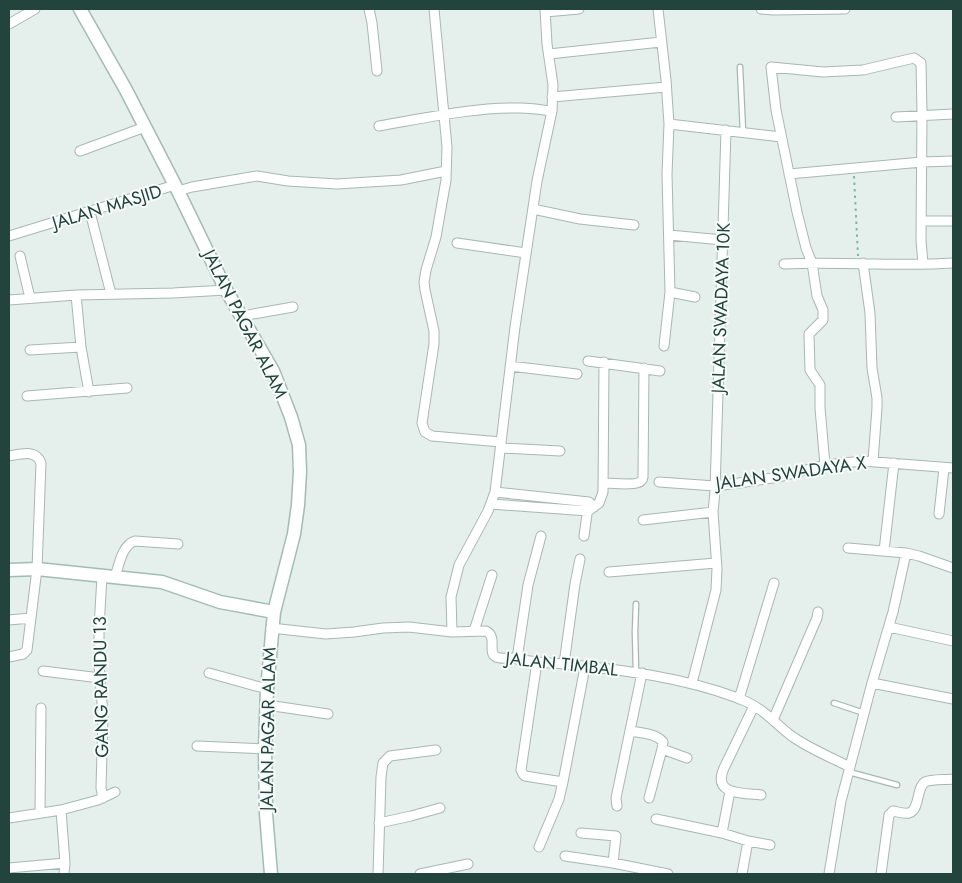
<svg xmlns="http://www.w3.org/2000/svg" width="962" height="883" font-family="Jost,sans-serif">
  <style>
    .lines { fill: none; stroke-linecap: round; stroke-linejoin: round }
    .lane-casing { stroke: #a7b8b3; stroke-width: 7 }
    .street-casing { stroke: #a7b8b3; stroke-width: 11 }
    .secondary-casing { stroke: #a2bcb4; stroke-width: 15 }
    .path { stroke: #82b6a8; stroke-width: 2; stroke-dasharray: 2.5 4; stroke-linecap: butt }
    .lane { stroke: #fff; stroke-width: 4.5 }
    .street { stroke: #fff; stroke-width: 9 }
    .secondary { stroke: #fff; stroke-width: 12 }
    .labels { text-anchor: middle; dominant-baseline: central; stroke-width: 4; stroke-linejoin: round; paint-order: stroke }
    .street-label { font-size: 18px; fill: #22443c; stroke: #f6fbf9 }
  </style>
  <rect width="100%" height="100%" fill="#e5efeb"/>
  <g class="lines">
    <defs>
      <path id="lane" d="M740,67L743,132
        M636,604L635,632L636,672
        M834,703L864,713
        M849,772L897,785"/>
      <path id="street" d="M369,9L372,23L377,71
        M434,9L447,147L446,180L436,237L426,270L424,282L425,290L434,331V344L422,423L425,432L432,436L501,442
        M658,9L666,80L669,124L667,174L670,292L664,346
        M761,9L773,10L845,9
        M545,12L579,9
        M9,24L35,9
        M549,54L661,42
        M552,97L666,87
        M896,117L953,114
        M669,124L781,137
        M379,126C426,118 474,107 521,108C531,108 542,110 552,111
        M80,151L145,127
        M789,174L922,162L953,161
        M178,191L192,187L257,176L288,181L337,184L401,180L446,171
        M533,209L580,219L634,225
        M90,212L111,294
        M921,221H953
        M669,235L723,240
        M9,236L175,185
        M457,243L526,253
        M20,256L30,298
        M863,263L870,313L872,368L877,398V408L873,461
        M784,264C840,261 897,267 953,263
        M670,292L695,297
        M76,295L81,347L89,392
        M9,300L76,295L173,293L226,290
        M242,316L293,307
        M30,350L81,347
        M588,361L660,371
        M510,366L577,374
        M27,396L127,388
        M501,448L560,451
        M9,456C21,454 36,449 41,463L37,569L27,650L23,654L9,657
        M825,465L820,408V385L810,370L809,334L823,320V310L817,296L812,263L806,248L797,212L776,110L771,67L823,72L863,70L914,58L921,63L922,113L921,240L923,264
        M659,482L715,486L739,483L779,477L825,465L863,461L953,468
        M603,483C610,483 637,486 641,481C642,480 643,479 643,477L644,368
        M495,492L589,502L594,507
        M491,504L588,511L599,503L603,492L604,362
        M939,514L944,468
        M643,520L713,512
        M584,536L588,507
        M848,548L906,553L919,556L953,568
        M884,551L894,463
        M609,572L716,563
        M102,576L99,628V666L103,715L101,788L103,798
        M115,577C119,565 122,545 135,541L178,544
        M9,620L31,618
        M889,627L953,641
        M271,628L326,634L354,632L383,628L409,627L452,632L486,631C498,637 487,653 496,657C500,659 507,658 511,658C520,659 528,661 537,662C546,663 555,663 564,664C624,670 681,677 738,698C748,702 759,708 767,715C777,723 785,732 796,739C813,750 832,758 850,767
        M474,631L492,575
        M452,632L451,597L459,565L488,511L495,492L515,327L537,181L552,111L553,85L547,44L545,9
        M517,659L528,585L541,536
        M537,662L521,770L523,774L525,776L563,782
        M564,664L575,584L580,559
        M43,671L100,678
        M209,673L267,689
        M692,683L716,590L717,569L713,512L715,491L726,130
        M872,683L953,699
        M739,699L774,583
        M267,705L328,714
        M754,706L724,768C712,795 742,793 761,795
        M773,720L817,618L818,612
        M630,731C641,733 655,733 663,742L662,749L649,798
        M197,746L265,749
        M662,749L687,758
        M617,806L616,798L642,673
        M61,810L65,863L64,874
        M40,813L41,708
        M9,818L61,810L98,800L115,792
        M656,819L722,833L748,841L770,845
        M379,823L411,816L440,808
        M581,833L616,836L613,863
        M722,833L730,791
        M539,847L559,799L563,782L585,667
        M565,856L613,863L668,874
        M9,868L65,863
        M378,874L381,777L383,763L390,756L436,750
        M420,874L468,864
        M742,874L748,841
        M829,874L841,801L872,683L893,612L906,553
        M881,874L889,815L893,811C898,812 904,814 909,813C920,810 916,788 925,782C931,779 946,780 953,779"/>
      <path id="secondary" d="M80,9L126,90L178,191L226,290L273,371L291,417L299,445L300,472L298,505L294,534L274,612L267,689L265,749L266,814L271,874
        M9,570L37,569L162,582L220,602L274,612"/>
    </defs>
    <!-- lane casing -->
    <use href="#lane" class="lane-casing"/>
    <!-- street casing -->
    <use href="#street" class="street-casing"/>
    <!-- secondary casing -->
    <use href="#secondary" class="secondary-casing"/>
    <!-- path -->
    <path class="path" d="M854,176L858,256"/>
    <!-- lane -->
    <use href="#lane" class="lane"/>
    <!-- street -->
    <use href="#street" class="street"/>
    <!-- secondary -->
    <use href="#secondary" class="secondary"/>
  </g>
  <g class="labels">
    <!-- street labels -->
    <g class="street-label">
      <text transform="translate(107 207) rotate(-17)">JALAN MASJID</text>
      <text transform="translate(721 308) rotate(-88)">JALAN SWADAYA 10K</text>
      <text transform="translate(245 324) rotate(63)">JALAN PAGAR ALAM</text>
      <text transform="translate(791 473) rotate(-8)">JALAN SWADAYA X</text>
      <text transform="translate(562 664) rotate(6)">JALAN TIMBAL</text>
      <text transform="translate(101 687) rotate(-91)">GANG RANDU 13</text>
      <text transform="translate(268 729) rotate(-89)">JALAN PAGAR ALAM</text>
    </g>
  </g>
  <!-- border -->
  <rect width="962" height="883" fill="none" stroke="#22443c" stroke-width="20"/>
</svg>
